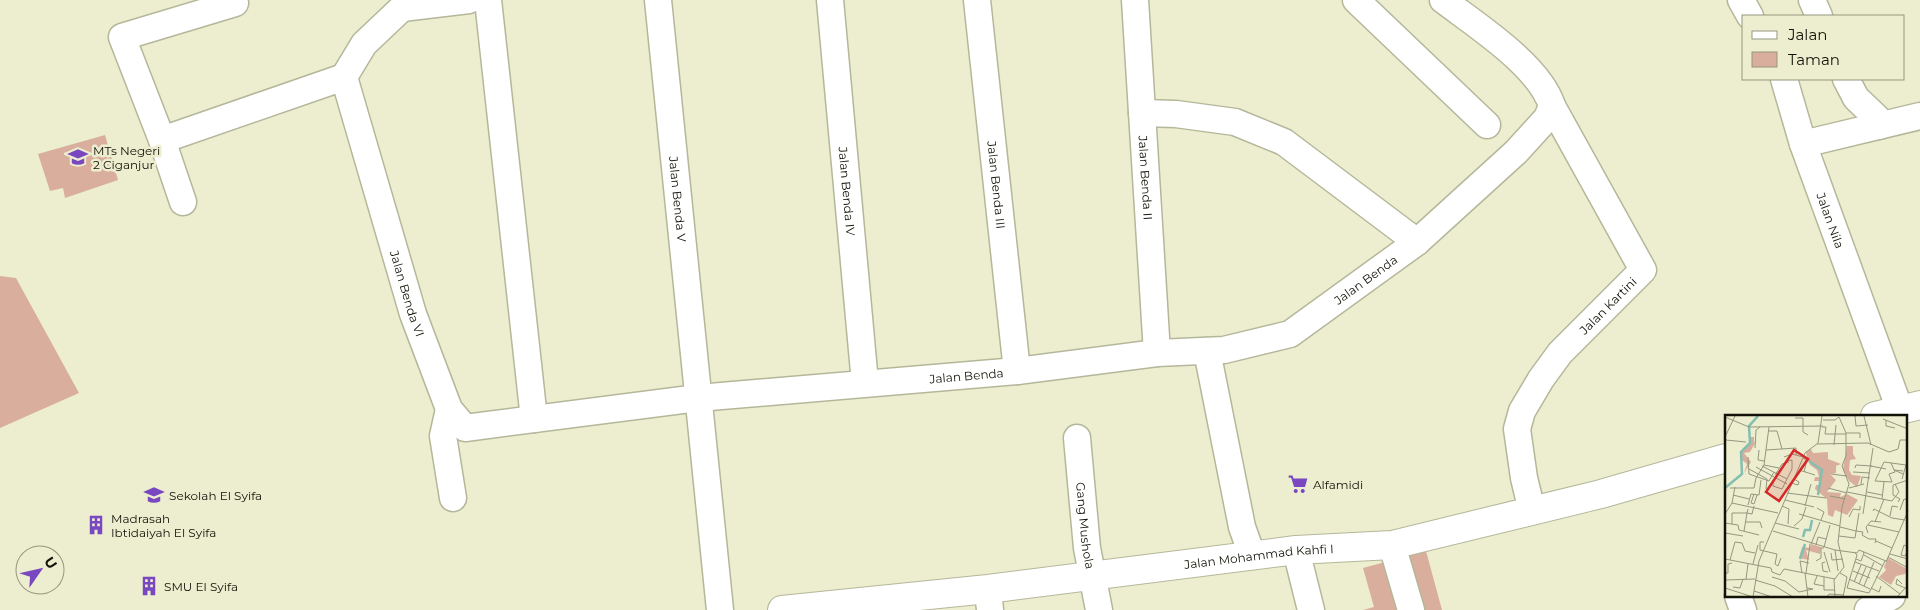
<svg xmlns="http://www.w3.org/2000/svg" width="1920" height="610" font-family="Montserrat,sans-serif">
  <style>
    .green { fill: #d9ae9d }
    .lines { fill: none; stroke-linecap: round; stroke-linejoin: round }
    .minor-casing { stroke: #b5b79a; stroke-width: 29 }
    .secondary-casing { stroke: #b5b79a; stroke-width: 30 }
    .minor { stroke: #fff; stroke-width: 26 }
    .secondary { stroke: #fff; stroke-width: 28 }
    .labels { text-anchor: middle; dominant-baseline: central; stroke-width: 5; stroke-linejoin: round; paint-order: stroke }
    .poi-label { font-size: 12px; fill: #121208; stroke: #eceecf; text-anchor: start }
    .street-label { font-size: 12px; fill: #121208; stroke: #eceecf }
    .inset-river { fill: none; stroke: #83beb0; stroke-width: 2.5 }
    .inset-road { fill: none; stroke: #95967f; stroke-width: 1 }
    .view { fill: #d62828; fill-opacity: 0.15; stroke: #d62828; stroke-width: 2.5 }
    .inset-edge { fill: none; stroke: #121208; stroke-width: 2.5 }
  </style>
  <rect width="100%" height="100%" fill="#eceecf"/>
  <!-- green -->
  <path class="green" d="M105,135L118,180L65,198L63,188L50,191L38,154Z
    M0,276L16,278L79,393L0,428Z
    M1426,551L1442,610H1363L1374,607L1363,568Z"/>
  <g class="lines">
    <defs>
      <g id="minor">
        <path id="s1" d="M469,0L402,8L364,44L344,77L413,314L449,409L465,428L698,398L1017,371L1157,353L1224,350L1290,334L1417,242L1516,152L1547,118L1552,106C1540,66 1476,25 1443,0"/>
        <path d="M488,0L534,419"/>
        <path id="s2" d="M658,0L720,610"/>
        <path id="s3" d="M830,0L865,383"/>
        <path id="s4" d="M977,0L1017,371"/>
        <path id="s5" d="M1135,0L1157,353"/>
        <path d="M1356,0L1487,125"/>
        <path d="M1741,0L1750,16"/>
        <path d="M1812,0L1819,16"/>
        <path id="s6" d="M1784,79L1803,144L1900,410"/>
        <path d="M1846,79L1856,98L1877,118L1879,126"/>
        <path d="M1142,113L1176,114L1235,122L1284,142L1417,242"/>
        <path d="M162,140L344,77"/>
        <path d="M1803,144L1920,116"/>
        <path d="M183,202L162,140L122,37L235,3L234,0"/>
        <path d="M1207,351L1242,527L1252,555"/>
        <path d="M449,409L443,436L453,498"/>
        <path id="s7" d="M1077,438L1087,548L1099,610"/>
        <path id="s8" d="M1532,511L1524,478L1517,429L1522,411L1541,379L1560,353L1643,270L1552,106"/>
        <path d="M1392,545L1411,610"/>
        <path d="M1296,550L1311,610"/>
        <path d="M988,589L990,610"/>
        <path d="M1738,596L1743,610"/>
        <path d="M1868,610L1892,596"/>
      </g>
      <g id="secondary">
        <path d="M1875,416L1920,405"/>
        <path id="s9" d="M782,610L988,589L1296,550L1392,545L1601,494L1726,458"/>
      </g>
    </defs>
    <!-- minor casing -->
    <use href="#minor" class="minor-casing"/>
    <!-- secondary casing -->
    <use href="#secondary" class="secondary-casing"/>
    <!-- minor -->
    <use href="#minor" class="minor"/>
    <!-- secondary -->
    <use href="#secondary" class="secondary"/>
  </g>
  <!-- icons -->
  <defs>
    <symbol id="school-bare" viewBox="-9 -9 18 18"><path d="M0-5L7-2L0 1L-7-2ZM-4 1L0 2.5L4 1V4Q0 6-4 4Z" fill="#7947bf" stroke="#eceecf" stroke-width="2.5" paint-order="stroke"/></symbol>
    <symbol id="supermarket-bare" viewBox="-9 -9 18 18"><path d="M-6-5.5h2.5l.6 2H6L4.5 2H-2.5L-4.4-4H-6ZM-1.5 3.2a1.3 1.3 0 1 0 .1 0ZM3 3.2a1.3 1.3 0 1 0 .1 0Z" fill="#7947bf" stroke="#eceecf" stroke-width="2.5" paint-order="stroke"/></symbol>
    <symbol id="building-bare" viewBox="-9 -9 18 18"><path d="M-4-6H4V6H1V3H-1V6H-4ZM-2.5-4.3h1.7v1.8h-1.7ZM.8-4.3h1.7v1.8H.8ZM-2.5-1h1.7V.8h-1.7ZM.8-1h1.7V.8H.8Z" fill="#7947bf" stroke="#eceecf" stroke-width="2.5" paint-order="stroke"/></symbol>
  </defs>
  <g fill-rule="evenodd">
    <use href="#school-bare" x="64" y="143" width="28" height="28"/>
    <use href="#supermarket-bare" x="1284" y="470" width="28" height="28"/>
    <use href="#school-bare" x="140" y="481" width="28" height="28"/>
    <use href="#building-bare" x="82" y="511" width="28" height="28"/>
    <use href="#building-bare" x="135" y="572" width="28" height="28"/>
  </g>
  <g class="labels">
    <!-- poi labels -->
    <g class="poi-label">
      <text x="93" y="150">MTs Negeri<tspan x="93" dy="14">2 Ciganjur</tspan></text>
      <text x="1313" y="484">Alfamidi</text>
      <text x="169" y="495">Sekolah El Syifa</text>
      <text x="111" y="518">Madrasah<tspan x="111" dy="14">Ibtidaiyah El Syifa</tspan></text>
      <text x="164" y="586">SMU El Syifa</text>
    </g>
    <!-- street labels -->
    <g class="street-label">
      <text stroke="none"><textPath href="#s5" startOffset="178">Jalan Benda II</textPath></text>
      <text stroke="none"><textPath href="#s4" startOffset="186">Jalan Benda III</textPath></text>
      <text stroke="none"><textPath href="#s3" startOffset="192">Jalan Benda IV</textPath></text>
      <text stroke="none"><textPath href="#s2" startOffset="200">Jalan Benda V</textPath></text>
      <text stroke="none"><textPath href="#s6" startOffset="149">Jalan Nila</textPath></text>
      <text stroke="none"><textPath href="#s1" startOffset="1456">Jalan Benda</textPath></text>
      <text stroke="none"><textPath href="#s1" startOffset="384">Jalan Benda VI</textPath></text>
      <text stroke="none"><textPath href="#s8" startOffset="239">Jalan Kartini</textPath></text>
      <text stroke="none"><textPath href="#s1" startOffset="1036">Jalan Benda</textPath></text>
      <text stroke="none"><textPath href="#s7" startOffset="88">Gang Mushola</textPath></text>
      <text stroke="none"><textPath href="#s9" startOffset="480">Jalan Mohammad Kahfi I</textPath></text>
    </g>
  </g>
  <!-- overview -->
  <g transform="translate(1725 415)">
    <rect width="182" height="182" fill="#eceecf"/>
    <path d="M25,22H29V28L32,25L25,37L19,38L26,47L19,58L22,49L17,45V37L24,30ZM122,31H128V39L131,44L125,45L124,55L127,60L136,61L132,72L124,66L118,54ZM86,34L88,38L103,37V44L116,49L111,51V58L105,59L111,65L102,77L116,78L115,82L122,79L133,85L122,100L110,95L108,102L103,100L102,84L90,74L91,70H95L94,66H89L90,62H94L92,55L85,50L82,43L81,37ZM86,129L96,132L95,139L81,135L84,145L74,143L77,132L85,133ZM163,143L182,154L180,159L171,161L166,170L154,162L161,155L159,152Z" fill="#d9ae9d"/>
    <path class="inset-river" d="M84,46L97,55L93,80M0,73L17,59L16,37L25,28L24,11L33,1M78,122L80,115H85L87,105M75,144L80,129"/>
    <path class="inset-road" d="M130,1L131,11L143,10M139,1L146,30M0,2L24,12L98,11M70,3H78V17L83,20M158,4L183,14M98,5H110L114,2L121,18V41L117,51L124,69L117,92L113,127L119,152L109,165L110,182M161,5V11L170,13M97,12H101L100,19H121M44,16H52L57,34M121,18H135V23M0,22L10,1M1,25L21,27M92,29L143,28L164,37L173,34L175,25H183M109,30L111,10M30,33L31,15L35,12M34,35L33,45L39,46M41,35L71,33V40M23,42L24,59L44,66L49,57M59,42L67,39L78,42M78,43L82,45L79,57M39,50L44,12M39,50L54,53M37,51L62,64M146,51L161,54M31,52L62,69M130,53L131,50L147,51M24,54L42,64L41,74M74,55L90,60M178,56L169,55L178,59M128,57L145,58M106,59L122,61M50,60L57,49L64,47M150,66L159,47L181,50L177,64M150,66L167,67L164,59L170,57L166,48M48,67V71L57,74L67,54V45L62,46M66,68L73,70L74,67L69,64M136,69L137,62L145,63M168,70V80L175,84L173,87M168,70L183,65M5,73H29L31,63L39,50M103,73L122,78M124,73L139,69M122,77L167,86L174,77L170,69M142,77L157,80M62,78L101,83M29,79L26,88L29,89L32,80M8,80L24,84M105,81L120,84M157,84L159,67M60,85L89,92M7,88L53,98M23,90L26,79L34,80L36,65M57,91L64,94L63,109M80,91L86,69M92,93L99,97L96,105M175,95L179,84L183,85M148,96L149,94L167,103L180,105M0,99L7,88L10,72M74,99L115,111M138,99L148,33M165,101L167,91L173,92M124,102L128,94L135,95V91M20,107H35L37,113M150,107L159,84M0,108L13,110L14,115L34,120M50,108L74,114M7,109V98H22L23,94M143,110L174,117M69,111L77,104L81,92M115,112L131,116M19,116L22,98L27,99L29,91M48,116L110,135L132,138L134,135M131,116L138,117L137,120L144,124H151L150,128M0,118L18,121M143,118L141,112L146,106L156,107M114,121L130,123M130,123L134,98M151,126L167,133M10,127L17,128L20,136L30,138M39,127H35V135L52,139L50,149L53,151L56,143M86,129L95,107M91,130L93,122L101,124M99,132L105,110M183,132L179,130L176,140L180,141L183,135M110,135L113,156M134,135L161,146M99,137L105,157M106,138L107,145L118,144M130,138L132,140L122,173L144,178L160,146M165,139L183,144M139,140L158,151M163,142L183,153M0,144L46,153L47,157L55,160L59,154L110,164M131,144L136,146L139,138L137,136M5,145L10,127M91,146L96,143V133H99M100,147L97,148L98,156L103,157M130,147L154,156M161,147L183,96M28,149L33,130M128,156L145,163M0,158H3V149L7,148M77,158L75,146L84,148M80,158L83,182M81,158L85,129M115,158L122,162L118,182M92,161L89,169L99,171M151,161L175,179M47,162L60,166L74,177L88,174L82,173M99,162V175H110M21,164L23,149M124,164L145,174M0,165L30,164M30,165L50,171L68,182M129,167L136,150M134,169L141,152M177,169L172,164L171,169L180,173M139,171L149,147M8,172L15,173L18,164M0,173L28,182M146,173L154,177L156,171M29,176L47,182M28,182L34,146L80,38L93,28L97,1M102,182L104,179L119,180M172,182L183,170"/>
    <path class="view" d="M69,35L83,44L54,86L41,77Z"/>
    <rect width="182" height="182" class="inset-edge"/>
  </g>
  <!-- legend -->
  <rect x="1742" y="15" width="162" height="65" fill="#eceecf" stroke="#95967f"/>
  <rect x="1752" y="31" width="25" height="8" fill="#ffffff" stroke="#95967f"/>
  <text x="1788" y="40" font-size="15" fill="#121208">Jalan</text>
  <rect x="1752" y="52" width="25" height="15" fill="#d9ae9d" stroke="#95967f"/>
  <text x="1788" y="65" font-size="15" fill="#121208">Taman</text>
  <!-- north arrow -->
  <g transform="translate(40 570) rotate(56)"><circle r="24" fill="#eceecf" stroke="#95967f"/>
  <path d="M0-4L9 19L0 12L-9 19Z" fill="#7947bf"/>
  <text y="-8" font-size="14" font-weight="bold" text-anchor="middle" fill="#121208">U</text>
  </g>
</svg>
